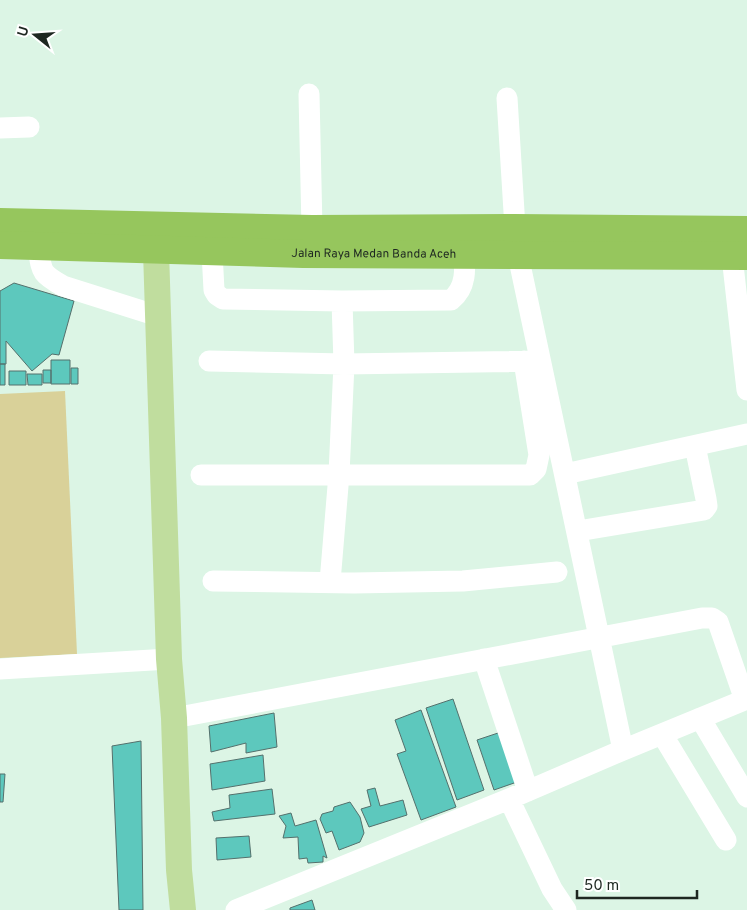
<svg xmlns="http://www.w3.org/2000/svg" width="747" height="910" font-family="Overpass,sans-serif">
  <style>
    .green { fill: #d9d199 }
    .building { fill: #5dc8bd; stroke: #54706c }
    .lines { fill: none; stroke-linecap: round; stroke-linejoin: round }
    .minor { stroke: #fff; stroke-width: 21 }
    .major { stroke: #c0dd9e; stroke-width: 26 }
    .highway { stroke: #96c65d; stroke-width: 28 }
    .labels { text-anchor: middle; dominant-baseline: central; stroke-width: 5; stroke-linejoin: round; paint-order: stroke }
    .street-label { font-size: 12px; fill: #1e2721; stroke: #fff }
  </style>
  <rect width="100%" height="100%" fill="#dcf5e5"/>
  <!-- green -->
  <path class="green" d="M65,391L77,654L0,658V394Z"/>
  <!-- building -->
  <path class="building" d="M14,283L74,301L59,355L52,354L32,371L6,341V364H0V291Z
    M51,360H70V384H51Z
    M0,364H5V385H0Z
    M71,368H78V384H71Z
    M43,370H51V383H43Z
    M9,371H26V385H9Z
    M27,374H42V385H28Z
    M453,699L484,790L457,800L426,708Z
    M421,710L456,807L421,820L397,754L406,751L395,720Z
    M274,713L277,747L246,753V743L211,752L209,726Z
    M501,732L517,782L494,790L477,740Z
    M141,741L143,910H119L112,746Z
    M263,755L265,781L212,790L210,764Z
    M0,774H5L3,802H0Z
    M375,788L380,806L403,800L407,815L369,827L361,809L371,806L367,790Z
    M272,789L275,814L214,821L212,812L230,808L229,795Z
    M350,802L360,817L364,833L360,842L339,850L332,831L326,833L320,819L322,814L333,811L334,807Z
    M291,813L295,826L316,820L327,858L323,856V862L308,863L307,858L299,859L298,837L283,838L286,826L279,816Z
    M249,836L251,857L217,860L216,838Z
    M312,900L315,910H290V908Z"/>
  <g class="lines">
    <!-- minor -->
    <path class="minor" d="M309,94L312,229
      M507,98L515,228
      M0,128L29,127
      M38,247C42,272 40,273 63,286L158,316
      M212,252L214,290L217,295L223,299L342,301L451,300C470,285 464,261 463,239
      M518,255L623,750
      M732,256L747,390
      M209,361L344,364L538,361
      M565,474L747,434
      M201,475H530L536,469L539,455L524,361
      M578,531L704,510L707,506L706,499L695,446
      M213,581L354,583L463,581L557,572
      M330,582L339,474L344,364L342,301
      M484,659L528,791
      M0,669L169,659
      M174,718L702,618H712L718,622L745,700
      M700,718L747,797
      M662,734L726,840
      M509,799L552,889L566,910
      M236,910L509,799L623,750L747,699"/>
    <!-- major -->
    <path class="major" d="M156,251L169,659L174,718L179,870L183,910"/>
    <!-- highway -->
    <g class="highway">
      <path d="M0,222L312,229L515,228L747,230"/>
      <path id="s1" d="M0,245L303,254L747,256"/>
    </g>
  </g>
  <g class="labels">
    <!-- street labels -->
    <g class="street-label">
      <text stroke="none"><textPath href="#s1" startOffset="374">Jalan Raya Medan Banda Aceh</textPath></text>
    </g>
  </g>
  <!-- north arrow -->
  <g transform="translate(35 35) rotate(287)" stroke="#ffffff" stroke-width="4" paint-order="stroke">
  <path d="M0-4L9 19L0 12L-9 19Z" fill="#1e2721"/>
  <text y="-8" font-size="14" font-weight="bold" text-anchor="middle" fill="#1e2721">U</text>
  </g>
  <!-- scale -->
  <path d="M577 890v8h120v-8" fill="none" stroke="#1e2721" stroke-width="2.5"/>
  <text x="584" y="890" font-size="15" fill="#1e2721" stroke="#ffffff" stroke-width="4" paint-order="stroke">50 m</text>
</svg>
